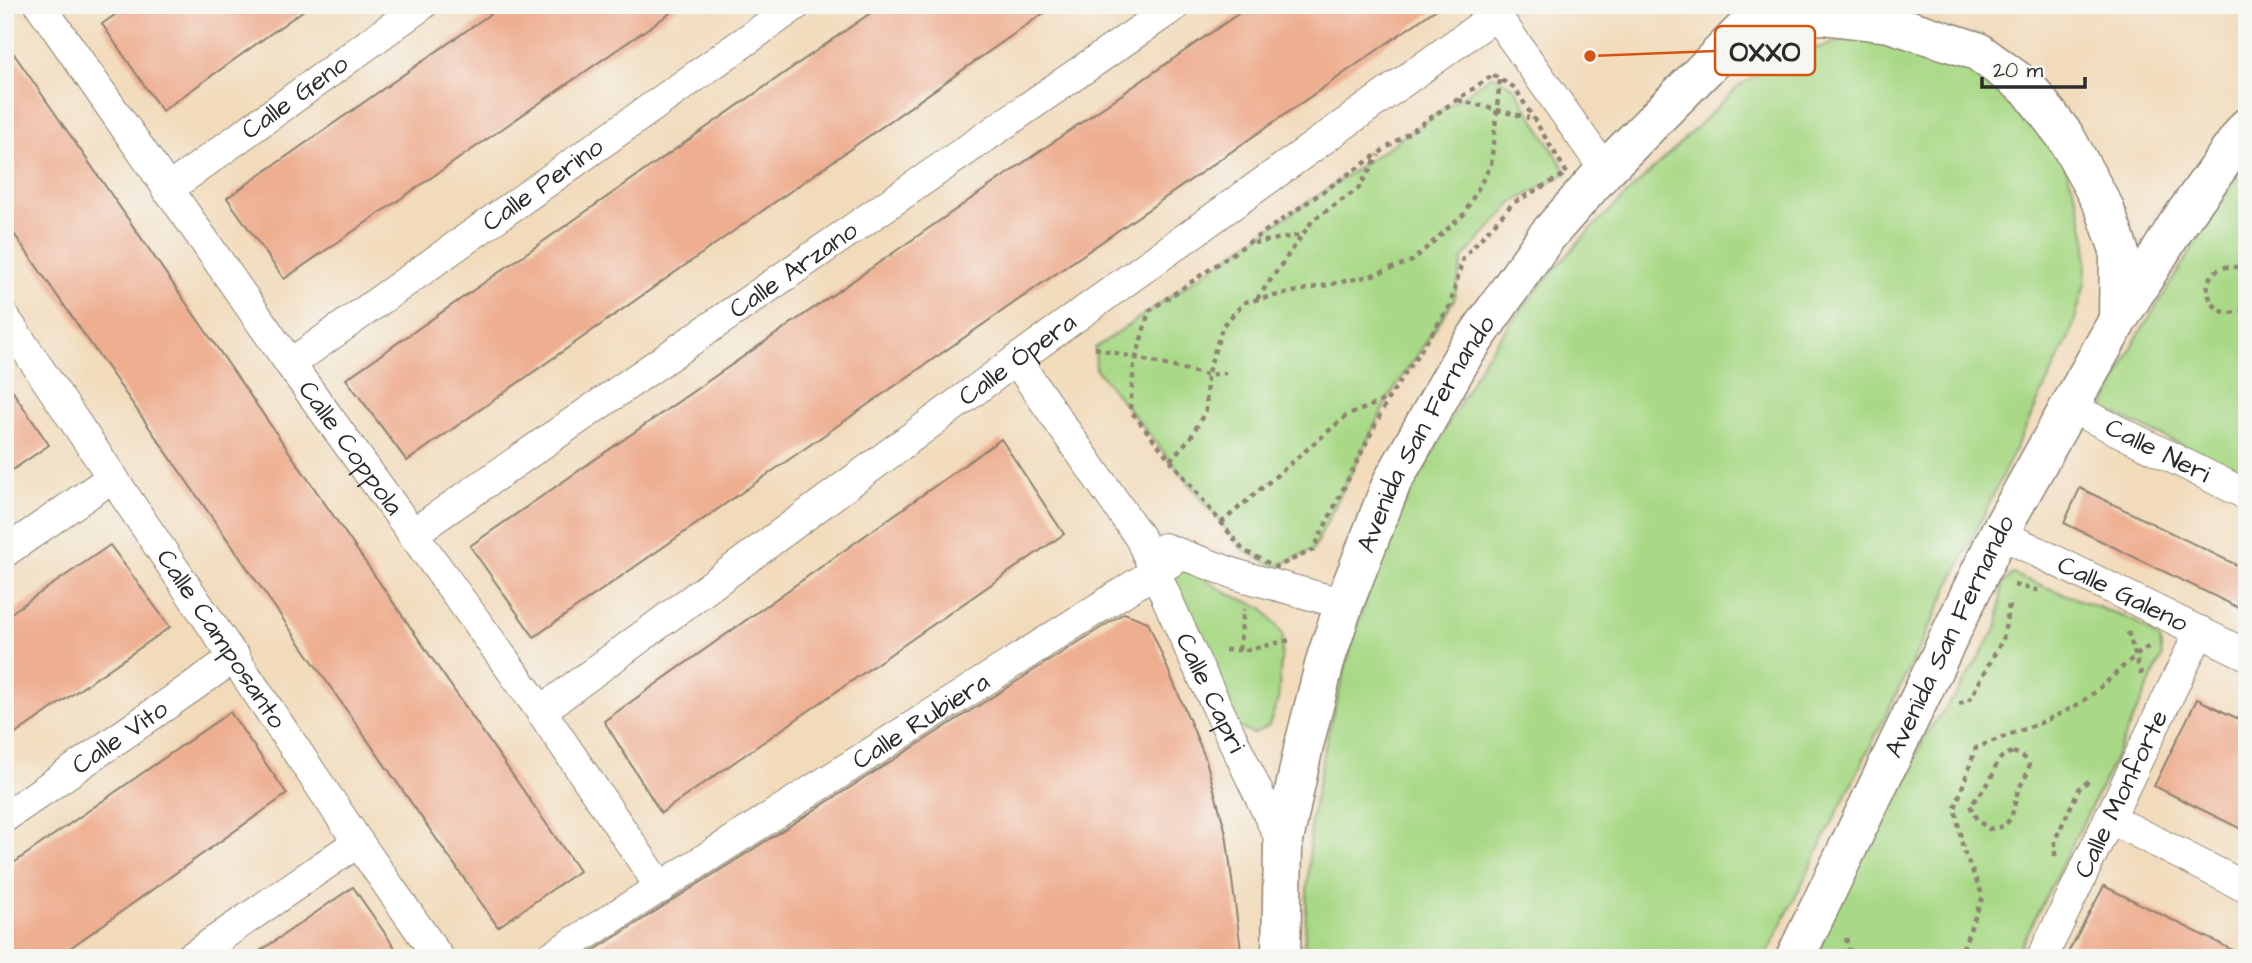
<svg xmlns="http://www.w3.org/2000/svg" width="2252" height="963" font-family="'Architects Daughter',sans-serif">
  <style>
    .green { fill: #a9d986; stroke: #6a8258; stroke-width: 2 }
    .building { fill: #eeae90 }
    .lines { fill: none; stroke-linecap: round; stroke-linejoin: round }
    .minor-casing { stroke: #8e8373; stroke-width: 32 }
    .tertiary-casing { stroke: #8e8373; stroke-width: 41 }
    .path { stroke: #8e8373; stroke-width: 4.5; stroke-dasharray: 5 5; stroke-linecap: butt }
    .minor { stroke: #fff; stroke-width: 30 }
    .tertiary { stroke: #fff; stroke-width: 38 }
    .labels { text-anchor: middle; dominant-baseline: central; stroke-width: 5; stroke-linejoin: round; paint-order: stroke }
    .street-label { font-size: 26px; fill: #2b2b2b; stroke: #f6f6f2 }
    .leader { fill: none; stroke: #d5540f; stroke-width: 2.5 }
    .callout-dot { fill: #d5540f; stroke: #f6f6f2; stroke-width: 2.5 }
    .callout { fill: #f6f6f2; stroke: #d5540f; stroke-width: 2.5 }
    .callout-label { font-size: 28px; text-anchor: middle; font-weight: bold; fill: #2b2b2b }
  </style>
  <rect width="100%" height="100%" fill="#f6f6f2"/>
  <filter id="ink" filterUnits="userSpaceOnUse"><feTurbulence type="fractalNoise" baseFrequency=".0143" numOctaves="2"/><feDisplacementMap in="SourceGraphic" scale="14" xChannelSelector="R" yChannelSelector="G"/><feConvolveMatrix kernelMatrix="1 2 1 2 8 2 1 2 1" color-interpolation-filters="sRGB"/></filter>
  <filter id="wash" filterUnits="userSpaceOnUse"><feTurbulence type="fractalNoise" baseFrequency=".00686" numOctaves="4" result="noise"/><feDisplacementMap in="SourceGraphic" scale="28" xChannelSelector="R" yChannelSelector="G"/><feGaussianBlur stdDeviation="1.57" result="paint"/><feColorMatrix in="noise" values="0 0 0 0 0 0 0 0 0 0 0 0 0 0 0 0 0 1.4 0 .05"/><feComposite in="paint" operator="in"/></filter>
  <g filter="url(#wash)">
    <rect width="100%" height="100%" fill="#f2dbbb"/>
    <!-- green -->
    <path class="green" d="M1848,39L1899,43L1953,58L2026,106L2063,159L2078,202L2087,243L2085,284L2071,333L1934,618L1765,958H1306L1304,949L1311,820L1328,732L1357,625L1388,534L1485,357L1537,289L1587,233L1739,86L1787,57Z
      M1493,75L1515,88L1567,173L1513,203L1463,258L1454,300L1388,399L1313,550L1276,567L1243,550L1096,369L1095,348Z
      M2247,160V475L2103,409L2136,339Z
      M1186,568L1227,593L1263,608L1283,635L1278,700L1269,725L1253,734L1236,726L1207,650L1168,583Z
      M2012,574L2134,621L2160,640L2162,657L2103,783L2015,958H1817L1832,913L1930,728L1956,695L1998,626L2002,585Z"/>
    <g id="blocks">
      <!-- building -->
      <path class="building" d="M129,5H311L162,111L102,24Z
        M503,5H682L284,279L227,198Z
        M882,5H1055L407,461L346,379Z
        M1251,5H1442L534,637L470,546Z
        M5,41L579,871L498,927L5,221Z
        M5,380L49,445L5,475Z
        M1001,439L1064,534L661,813L604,721Z
        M2080,488L2247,570V612L2064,523Z
        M110,545L170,627L5,741V617Z
        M1124,613L1148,622L1205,757L1226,833L1242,958H582Z
        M2197,699L2247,723V832L2154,786Z
        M230,712L287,794L56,958H5V869Z
        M2104,886L2247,957V958H2065Z
        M353,887L402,958H250Z"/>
    </g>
  </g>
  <g filter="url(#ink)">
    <use href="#blocks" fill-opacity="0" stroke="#8e8373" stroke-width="2"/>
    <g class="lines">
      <defs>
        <g id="minor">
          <path id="s1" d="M40,5L290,364L541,711L661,888"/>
          <path d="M1489,5L1605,170"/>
          <path id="s2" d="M167,190L422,5"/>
          <path id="s3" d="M5,318L358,842L439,958"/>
          <path id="s4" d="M1016,360L1140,538L1190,650L1283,845"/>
          <path id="s5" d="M290,364L796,5"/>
          <path id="s6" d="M2070,407L2247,495"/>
          <path id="s7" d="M1999,533L2247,655"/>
          <path id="s8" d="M412,534L1176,5"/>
          <path d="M1164,548L1238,575L1344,604"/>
          <path d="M5,552L113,477"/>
          <path id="s9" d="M541,711L1016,360L1496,15"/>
          <path id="s10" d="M5,817L235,657"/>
          <path d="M2109,818L2247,888"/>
          <path d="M190,958L358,842"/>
          <path id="s11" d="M549,958L1180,556"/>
          <path id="s12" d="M2042,958L2200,631"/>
        </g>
        <g id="tertiary">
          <path d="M1754,18L1821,15L1889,23L1977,51L2029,89L2065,136L2104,207L2119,250L2118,318"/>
          <path id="s13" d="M1281,958L1283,845L1304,745L1326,658L1344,604L1392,482L1463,356L1546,237L1605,170L1768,5"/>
          <path id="s14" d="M1795,958L1999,533L2118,320L2177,225L2247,127"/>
        </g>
      </defs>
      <!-- minor casing -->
      <use href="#minor" class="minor-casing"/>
      <!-- tertiary casing -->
      <use href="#tertiary" class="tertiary-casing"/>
      <!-- path -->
      <path class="path" d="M1493,75L1515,88L1567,173L1513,203L1463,258L1450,306L1388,399L1313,550L1276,567L1243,550L1130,410L1134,365L1149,311Z
        M1458,100L1529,118
        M1254,243L1301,235
        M2247,273C2240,268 2234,265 2226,267C2189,275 2214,332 2247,306
        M1257,299L1313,220L1358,189L1379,155
        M1095,348L1207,375L1226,373
        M1170,460L1191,437L1206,410L1207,375L1223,325L1245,302L1370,276L1412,261L1464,214L1491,165L1500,79
        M1221,523L1346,416L1387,399
        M2014,585L2040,591
        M2128,632L2142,677
        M1225,650H1247L1290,640
        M1239,650L1244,609
        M1959,704L1970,699L2003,639L2010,600
        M2013,752C2044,763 2021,778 2017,794C2013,809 2015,812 2005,826L1989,829L1977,820L1970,805C1976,798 1984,790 1989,782C1998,767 1993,758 2013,752Z
        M2055,856V840L2080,787L2092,779
        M1846,938L1851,958
        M1947,958L1962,949
        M1959,958L1983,896L1963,849L1955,808L1976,748C2010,733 2049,723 2081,702C2107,686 2125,660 2153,644"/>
      <!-- minor -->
      <use href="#minor" class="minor"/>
      <!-- tertiary -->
      <use href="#tertiary" class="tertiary"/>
    </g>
  </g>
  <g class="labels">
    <!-- street labels -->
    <g class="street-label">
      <text stroke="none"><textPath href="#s2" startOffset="158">Calle Geno</textPath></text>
      <text stroke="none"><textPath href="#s5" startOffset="310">Calle Perino</textPath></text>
      <text stroke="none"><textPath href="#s8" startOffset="464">Calle Arzano</textPath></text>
      <text stroke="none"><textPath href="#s9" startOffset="592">Calle Ópera</textPath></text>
      <text stroke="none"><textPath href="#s13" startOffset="551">Avenida San Fernando</textPath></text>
      <text stroke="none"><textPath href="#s1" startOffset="541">Calle Coppola</textPath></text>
      <text stroke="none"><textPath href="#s6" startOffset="98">Calle Neri</textPath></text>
      <text stroke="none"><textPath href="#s7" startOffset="138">Calle Galeno</textPath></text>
      <text stroke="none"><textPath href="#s14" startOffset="357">Avenida San Fernando</textPath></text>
      <text stroke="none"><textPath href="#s3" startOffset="387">Calle Camposanto</textPath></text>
      <text stroke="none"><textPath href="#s4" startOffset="387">Calle Capri</textPath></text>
      <text stroke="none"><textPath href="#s11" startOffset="441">Calle Rubiera</textPath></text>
      <text stroke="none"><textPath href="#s10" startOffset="140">Calle Vito</textPath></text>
      <text stroke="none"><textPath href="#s12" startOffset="182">Calle Monforte</textPath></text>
    </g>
  </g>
  <!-- callouts -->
  <path class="leader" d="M1590 56L1715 51"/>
  <circle class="callout-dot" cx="1590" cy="56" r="7"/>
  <rect class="callout" x="1715" y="26" width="100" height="49" rx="7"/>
  <g class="callout-label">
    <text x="1765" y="61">OXXO</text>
  </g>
  <!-- margin -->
  <rect width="2252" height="963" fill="none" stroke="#f6f6f2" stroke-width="28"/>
  <!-- scale -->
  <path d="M1982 77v10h103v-10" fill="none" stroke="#2b2b2b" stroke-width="3.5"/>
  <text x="1993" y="77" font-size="21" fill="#2b2b2b" stroke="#f6f6f2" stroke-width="5" paint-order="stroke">20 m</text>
</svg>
